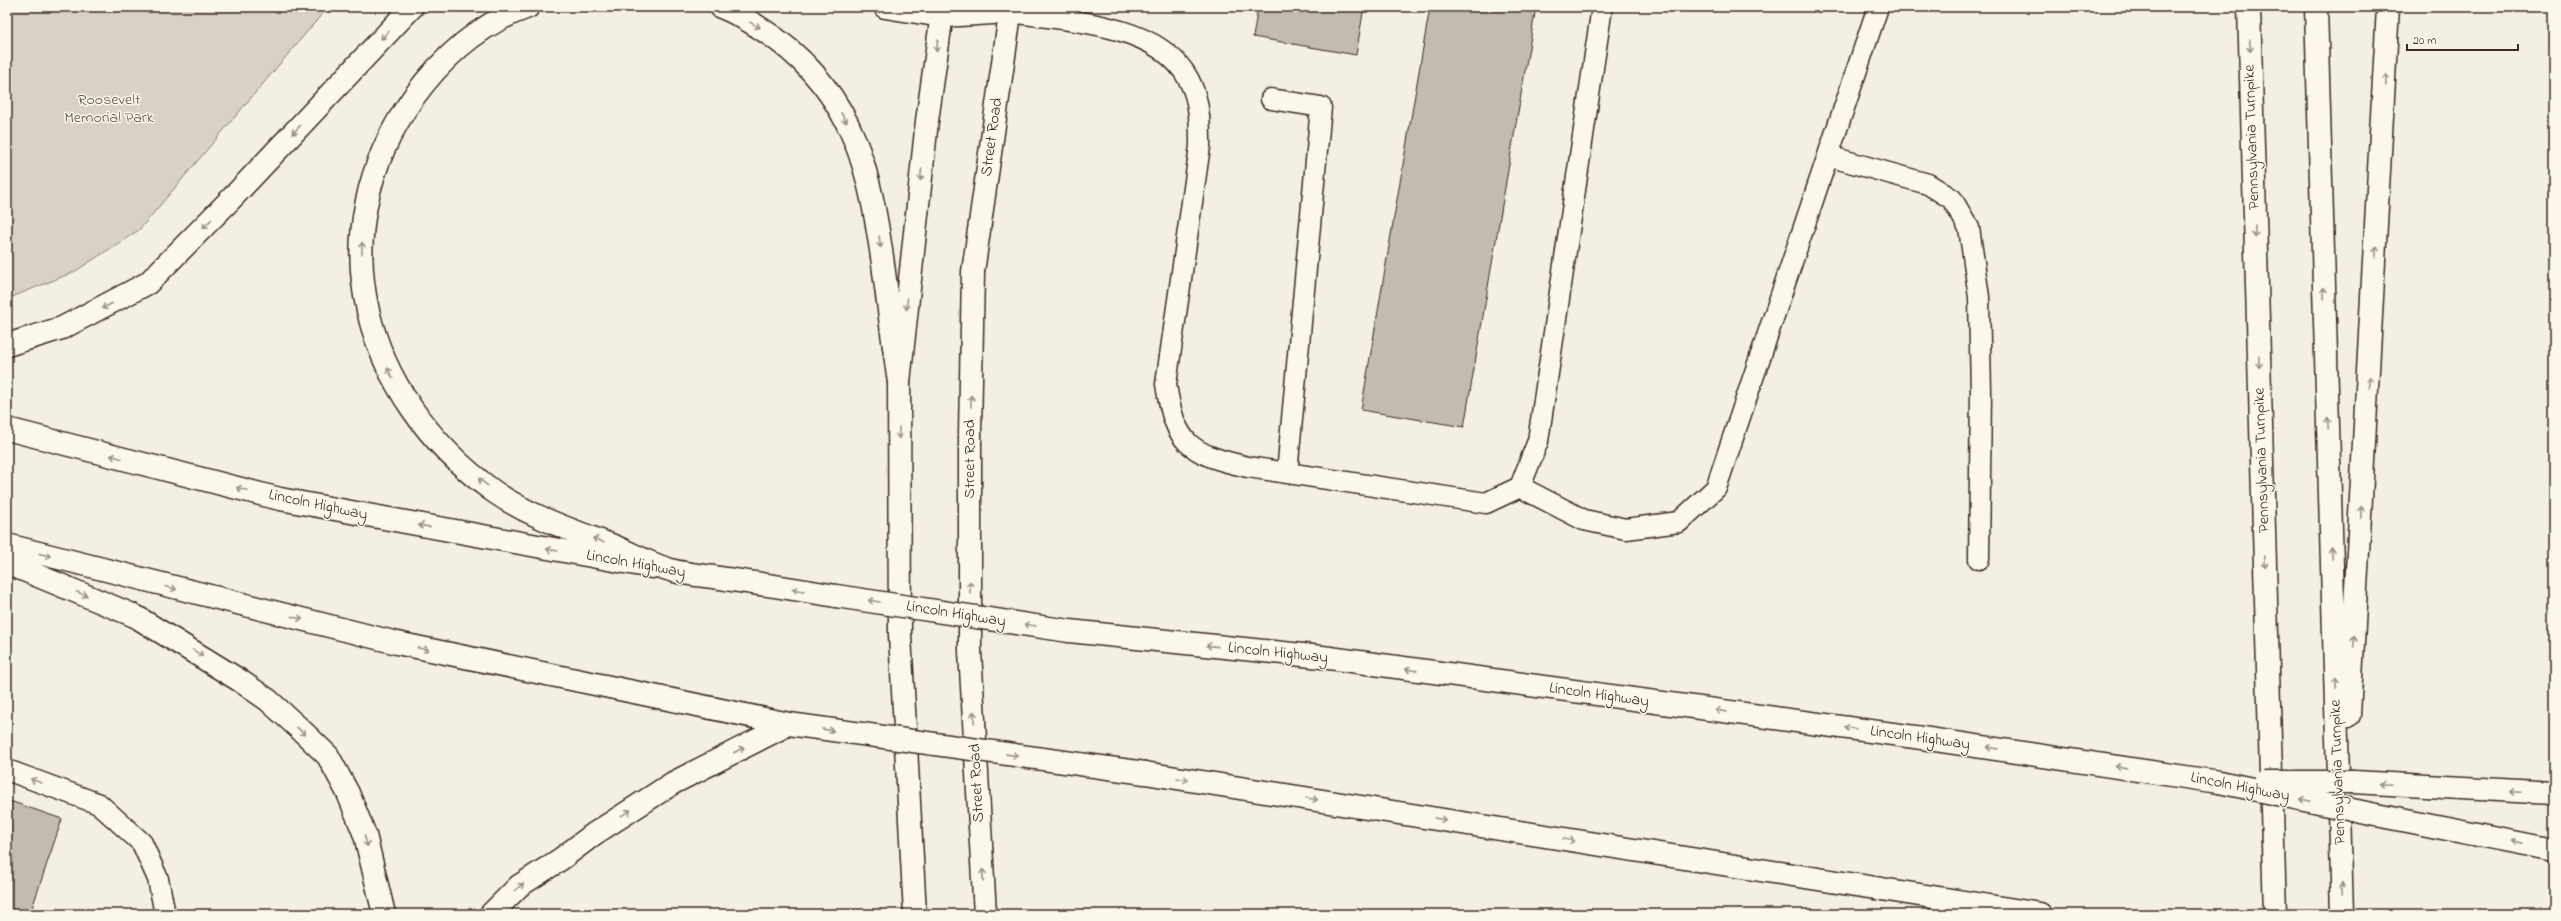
<svg xmlns="http://www.w3.org/2000/svg" width="2561" height="921" font-family="'Indie Flower',sans-serif">
  <style>
    .green { fill: #d8d1c6; stroke: #8a7e72 }
    .building { fill: #c3bbb0; stroke: #3b2a1e }
    .lines { fill: none; stroke-linecap: round; stroke-linejoin: round }
    .service-casing { stroke: #3b2a1e; stroke-width: 23 }
    .primary-casing { stroke: #3b2a1e; stroke-width: 25 }
    .trunk-casing { stroke: #3b2a1e; stroke-width: 25 }
    .motorway-casing { stroke: #3b2a1e; stroke-width: 25 }
    .service { stroke: #fbf7ec; stroke-width: 20 }
    .primary { stroke: #fbf7ec; stroke-width: 22 }
    .trunk { stroke: #fbf7ec; stroke-width: 22 }
    .motorway { stroke: #fbf7ec; stroke-width: 22 }
    .motorway-bridge-casing { stroke: #3b2a1e; stroke-width: 25; stroke-linecap: butt }
    .motorway-bridge { stroke: #fbf7ec; stroke-width: 22 }
    .oneway { stroke: #9b9085 }
    .labels { text-anchor: middle; dominant-baseline: central; stroke-width: 3; stroke-linejoin: round; paint-order: stroke }
    .park-label { font-size: 16px; fill: #625448; stroke: #fbf7ec }
    .street-label { font-size: 16px; fill: #3b2a1e; stroke: #fbf7ec }
  </style>
  <rect width="100%" height="100%" fill="#f3efe4"/>
  <filter id="ink" filterUnits="userSpaceOnUse"><feTurbulence type="fractalNoise" baseFrequency=".025" numOctaves="2"/><feDisplacementMap in="SourceGraphic" scale="8" xChannelSelector="R" yChannelSelector="G"/><feConvolveMatrix kernelMatrix="1 2 1 2 8 2 1 2 1" color-interpolation-filters="sRGB"/></filter>
  <g filter="url(#ink)">
    <!-- green -->
    <path class="green" d="M7,7H328L139,230L74,272L7,299Z"/>
    <!-- building -->
    <path class="building" d="M1258,7H1364L1356,55L1253,37Z
      M1430,7H1536L1464,427L1361,410Z
      M7,800L62,819L30,914H7Z"/>
    <g class="lines">
      <defs>
        <path id="service" d="M1010,12C1070,22 1168,22 1193,89C1200,107 1200,127 1200,146L1166,384C1175,445 1190,454 1248,467L1486,503L1520,487L1538,441L1602,7
          M1271,99L1321,107L1287,473
          M1828,156L1928,184L1952,199L1969,228L1979,297L1981,393L1979,559
          M1520,487L1584,520L1626,529L1679,522L1716,488L1878,7
          M7,770L99,804L142,843L158,879L165,914"/>
        <path id="primary" d="M942,16L1010,12
          M915,914L900,635L899,382L927,121L943,7
          M985,914L970,651V434L973,272L1011,7"/>
        <path id="trunk" d="M7,345L62,328L148,283L233,197L412,7
          M7,429L280,499L652,567
          M7,545L397,643L789,724
          M7,563L135,616L239,680L268,700L300,729L328,756L348,793L365,835L384,914"/>
        <path id="motorway" d="M528,7C481,23 442,58 413,98C316,235 363,396 493,491C530,517 575,531 616,547C634,555 654,566 674,571C691,575 709,576 726,579C763,584 800,590 836,596
          M721,7C740,14 759,27 776,39C855,98 870,172 883,264C888,303 893,342 899,382
          M885,7L942,16
          M2249,7L2275,914
          M2316,7L2342,914
          M1069,631L1322,657L1915,737L2219,782
          M2349,715L2388,7
          M1145,773L2040,914
          M2354,782L2554,793
          M2371,814L2554,850
          M491,914L519,886L561,859L594,834L673,783L789,724"/>
      </defs>
      <!-- service casing -->
      <use href="#service" class="service-casing"/>
      <!-- primary casing -->
      <use href="#primary" class="primary-casing"/>
      <!-- trunk casing -->
      <use href="#trunk" class="trunk-casing"/>
      <!-- motorway casing -->
      <use href="#motorway" class="motorway-casing"/>
      <!-- service -->
      <use href="#service" class="service"/>
      <!-- primary -->
      <use href="#primary" class="primary"/>
      <!-- trunk -->
      <use href="#trunk" class="trunk"/>
      <!-- motorway -->
      <use href="#motorway" class="motorway"/>
      <defs>
        <path id="motorway-bridge" d="M836,596L1069,631
          M789,724L1145,773
          M2219,782L2371,814
          M2264,782H2354"/>
      </defs>
      <!-- motorway-bridge casing -->
      <use href="#motorway-bridge" class="motorway-bridge-casing"/>
      <!-- motorway-bridge -->
      <use href="#motorway-bridge" class="motorway-bridge"/>
    </g>
    <!-- one-way arrows -->
    <defs><path id="oneway-shaft" d="M-6 0H5M1.5-3L5.5 0L1.5 3" fill="none" stroke-width="1.6" stroke-linecap="round" stroke-linejoin="round"/></defs>
    <g class="oneway">
      <use href="#oneway-shaft" transform="translate(755 25) rotate(29)"/>
      <use href="#oneway-shaft" transform="translate(385 35) rotate(133)"/>
      <use href="#oneway-shaft" transform="translate(937 46) rotate(98)"/>
      <use href="#oneway-shaft" transform="translate(2250 46) rotate(88)"/>
      <use href="#oneway-shaft" transform="translate(2386 80) rotate(-88)"/>
      <use href="#oneway-shaft" transform="translate(844 118) rotate(61)"/>
      <use href="#oneway-shaft" transform="translate(296 130) rotate(133)"/>
      <use href="#oneway-shaft" transform="translate(921 175) rotate(96)"/>
      <use href="#oneway-shaft" transform="translate(207 224) rotate(134)"/>
      <use href="#oneway-shaft" transform="translate(2255 232) rotate(88)"/>
      <use href="#oneway-shaft" transform="translate(880 242) rotate(82)"/>
      <use href="#oneway-shaft" transform="translate(362 248) rotate(-89)"/>
      <use href="#oneway-shaft" transform="translate(2376 252) rotate(-87)"/>
      <use href="#oneway-shaft" transform="translate(2324 293) rotate(-92)"/>
      <use href="#oneway-shaft" transform="translate(907 304) rotate(96)"/>
      <use href="#oneway-shaft" transform="translate(107 306) rotate(153)"/>
      <use href="#oneway-shaft" transform="translate(2259 362) rotate(88)"/>
      <use href="#oneway-shaft" transform="translate(390 373) rotate(-118)"/>
      <use href="#oneway-shaft" transform="translate(2369 382) rotate(-87)"/>
      <use href="#oneway-shaft" transform="translate(971 401) rotate(-89)"/>
      <use href="#oneway-shaft" transform="translate(2328 423) rotate(-92)"/>
      <use href="#oneway-shaft" transform="translate(899 433) rotate(90)"/>
      <use href="#oneway-shaft" transform="translate(116 457) rotate(-166)"/>
      <use href="#oneway-shaft" transform="translate(483 482) rotate(-142)"/>
      <use href="#oneway-shaft" transform="translate(242 489) rotate(-166)"/>
      <use href="#oneway-shaft" transform="translate(2361 512) rotate(-87)"/>
      <use href="#oneway-shaft" transform="translate(424 526) rotate(-169)"/>
      <use href="#oneway-shaft" transform="translate(598 540) rotate(-158)"/>
      <use href="#oneway-shaft" transform="translate(552 550) rotate(-170)"/>
      <use href="#oneway-shaft" transform="translate(2332 553) rotate(-92)"/>
      <use href="#oneway-shaft" transform="translate(45 555) rotate(15)"/>
      <use href="#oneway-shaft" transform="translate(2265 562) rotate(88)"/>
      <use href="#oneway-shaft" transform="translate(970 587) rotate(-90)"/>
      <use href="#oneway-shaft" transform="translate(171 588) rotate(15)"/>
      <use href="#oneway-shaft" transform="translate(798 590) rotate(-171)"/>
      <use href="#oneway-shaft" transform="translate(82 594) rotate(22)"/>
      <use href="#oneway-shaft" transform="translate(874 601) rotate(-171)"/>
      <use href="#oneway-shaft" transform="translate(297 618) rotate(14)"/>
      <use href="#oneway-shaft" transform="translate(1030 625) rotate(-171)"/>
      <use href="#oneway-shaft" transform="translate(2354 642) rotate(-87)"/>
      <use href="#oneway-shaft" transform="translate(1212 646) rotate(-174)"/>
      <use href="#oneway-shaft" transform="translate(423 649) rotate(12)"/>
      <use href="#oneway-shaft" transform="translate(198 653) rotate(32)"/>
      <use href="#oneway-shaft" transform="translate(1411 670) rotate(-172)"/>
      <use href="#oneway-shaft" transform="translate(2336 683) rotate(-92)"/>
      <use href="#oneway-shaft" transform="translate(1721 711) rotate(-172)"/>
      <use href="#oneway-shaft" transform="translate(974 717) rotate(-93)"/>
      <use href="#oneway-shaft" transform="translate(1850 728) rotate(-172)"/>
      <use href="#oneway-shaft" transform="translate(828 730) rotate(8)"/>
      <use href="#oneway-shaft" transform="translate(301 731) rotate(43)"/>
      <use href="#oneway-shaft" transform="translate(1992 748) rotate(-172)"/>
      <use href="#oneway-shaft" transform="translate(739 750) rotate(-27)"/>
      <use href="#oneway-shaft" transform="translate(1012 755) rotate(8)"/>
      <use href="#oneway-shaft" transform="translate(2121 767) rotate(-172)"/>
      <use href="#oneway-shaft" transform="translate(1183 779) rotate(9)"/>
      <use href="#oneway-shaft" transform="translate(36 781) rotate(-160)"/>
      <use href="#oneway-shaft" transform="translate(2385 784) rotate(-177)"/>
      <use href="#oneway-shaft" transform="translate(2515 791) rotate(-177)"/>
      <use href="#oneway-shaft" transform="translate(1312 799) rotate(9)"/>
      <use href="#oneway-shaft" transform="translate(2305 800) rotate(-168)"/>
      <use href="#oneway-shaft" transform="translate(626 813) rotate(-32)"/>
      <use href="#oneway-shaft" transform="translate(1440 819) rotate(9)"/>
      <use href="#oneway-shaft" transform="translate(1569 840) rotate(9)"/>
      <use href="#oneway-shaft" transform="translate(366 841) rotate(74)"/>
      <use href="#oneway-shaft" transform="translate(2516 842) rotate(-169)"/>
      <use href="#oneway-shaft" transform="translate(983 875) rotate(-93)"/>
      <use href="#oneway-shaft" transform="translate(519 887) rotate(-39)"/>
      <use href="#oneway-shaft" transform="translate(2342 888) rotate(-92)"/>
    </g>
  </g>
  <g class="labels">
    <!-- park labels -->
    <g class="park-label">
      <text x="109" y="100">Roosevelt<tspan x="109" dy="18">Memorial Park</tspan></text>
    </g>
    <!-- street labels -->
    <g class="street-label">
      <text transform="translate(992 137) rotate(-82)">Street Road</text>
      <text transform="translate(2252 137) rotate(-92)">Pennsylvania Turnpike</text>
      <text transform="translate(970 459) rotate(-90)">Street Road</text>
      <text transform="translate(2262 460) rotate(-92)">Pennsylvania Turnpike</text>
      <text transform="translate(318 505) rotate(12)">Lincoln Highway</text>
      <text transform="translate(636 564) rotate(10)">Lincoln Highway</text>
      <text transform="translate(956 614) rotate(9)">Lincoln Highway</text>
      <text transform="translate(1278 653) rotate(6)">Lincoln Highway</text>
      <text transform="translate(1599 695) rotate(8)">Lincoln Highway</text>
      <text transform="translate(1920 738) rotate(8)">Lincoln Highway</text>
      <text transform="translate(2338 772) rotate(-92)">Pennsylvania Turnpike</text>
      <text transform="translate(977 783) rotate(-93)">Street Road</text>
      <text transform="translate(2240 787) rotate(11)">Lincoln Highway</text>
    </g>
  </g>
  <!-- margin -->
  <rect width="2561" height="921" fill="none" stroke="#fbf7ec" stroke-width="24"/>
  <rect x="12" y="12" width="2537" height="897" fill="none" stroke="#3b2a1e" stroke-width="1.5" filter="url(#ink)"/>
  <!-- scale -->
  <path d="M2407 44v6h111v-6" fill="none" stroke="#3b2a1e" stroke-width="2"/>
  <text x="2413" y="44" font-size="12" fill="#3b2a1e" stroke="#fbf7ec" stroke-width="3" paint-order="stroke">20 m</text>
</svg>
